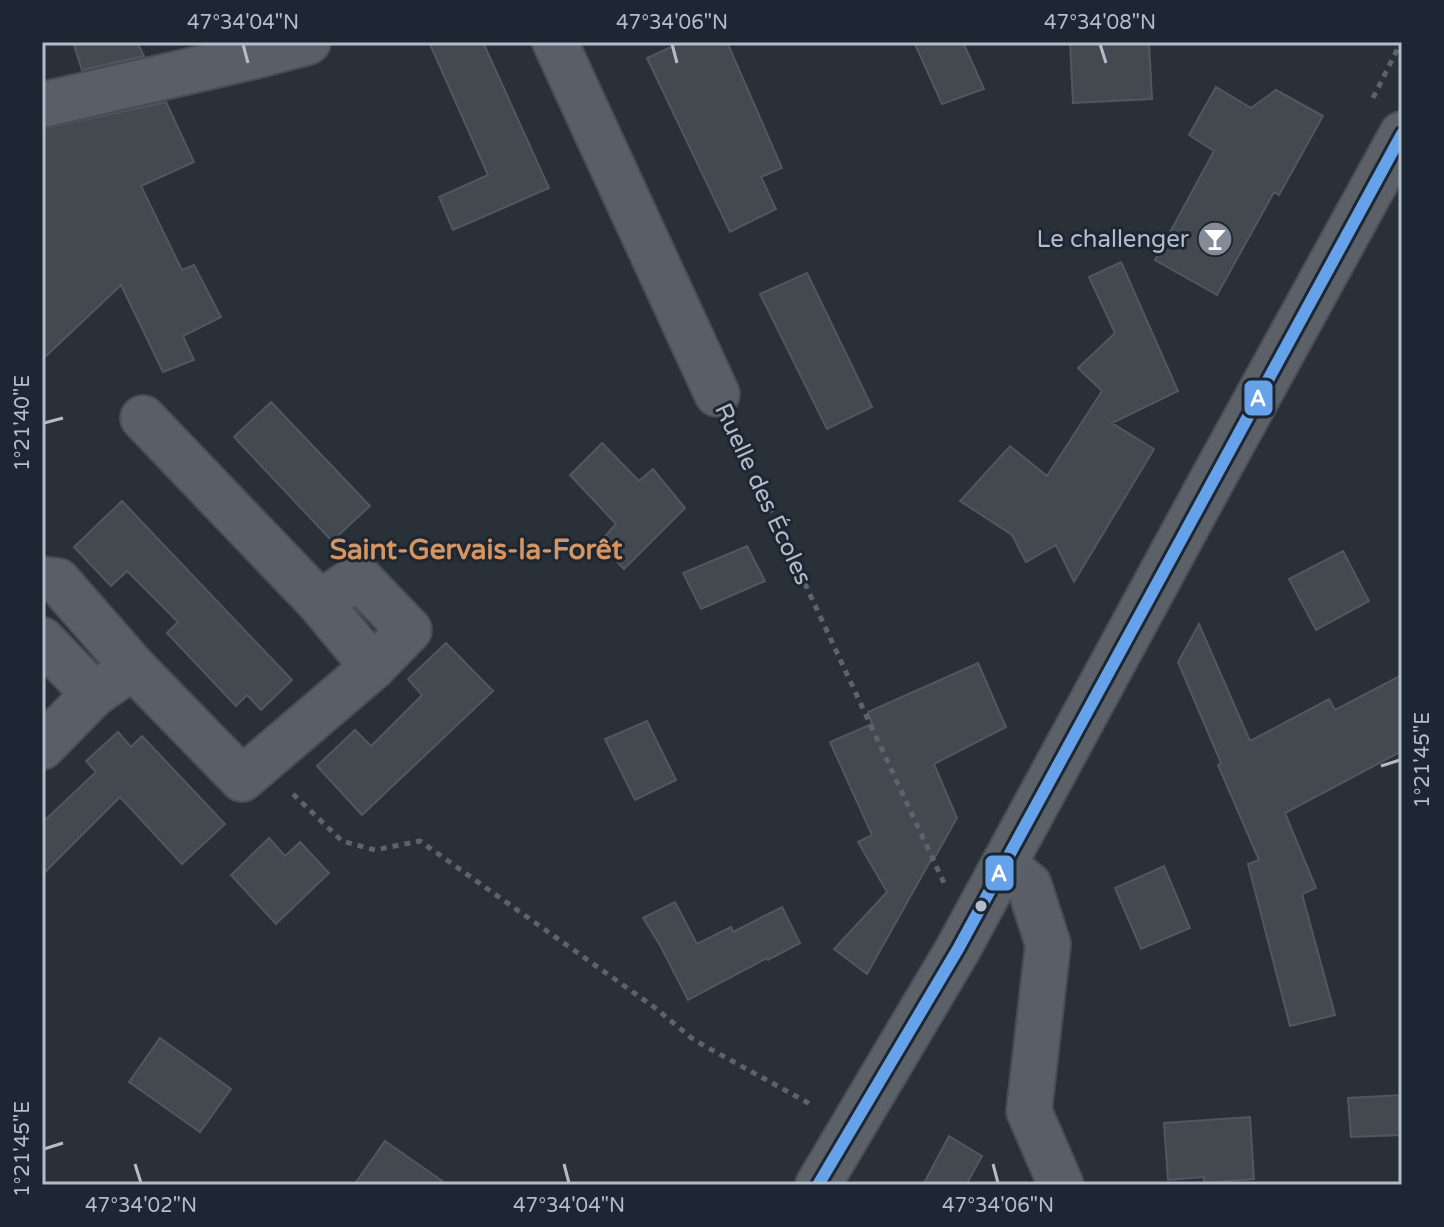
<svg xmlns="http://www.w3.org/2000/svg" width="1444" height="1227" font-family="'Varela Round',sans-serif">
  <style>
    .building { fill: #444950; stroke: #52575f; stroke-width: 2 }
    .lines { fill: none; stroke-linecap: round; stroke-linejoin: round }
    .minor-casing { stroke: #484c53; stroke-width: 48 }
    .major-casing { stroke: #484c55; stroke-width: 48 }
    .path { stroke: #5d636a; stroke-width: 5; stroke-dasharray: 6 6; stroke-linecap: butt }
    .minor { stroke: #5a5e66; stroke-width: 44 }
    .major { stroke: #5c6168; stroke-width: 44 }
    .bus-1-casing { stroke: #1d2633; stroke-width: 18 }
    .bus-1 { stroke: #66a2ea; stroke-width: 12 }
    .ticks { fill: none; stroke: #b4bcc9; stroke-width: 3 }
    .bus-dot { fill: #b4bcc9; stroke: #1d2633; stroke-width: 3 }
    .labels { text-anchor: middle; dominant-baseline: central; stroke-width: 6; stroke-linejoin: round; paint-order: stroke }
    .poi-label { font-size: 24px; fill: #b4bcc9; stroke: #1d2633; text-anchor: end }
    .street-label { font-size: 24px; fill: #b4bcc9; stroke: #1d2633 }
    .quarter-label { font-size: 28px; font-weight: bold; fill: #d59563; stroke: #1d2633 }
    .line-badge { stroke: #1d2633; stroke-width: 3 }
    .badge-label { font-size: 22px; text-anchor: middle; font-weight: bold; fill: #fff }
    .neatline { fill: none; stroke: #b4bcc9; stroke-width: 3 }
    .ticks-label { font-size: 20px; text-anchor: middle; fill: #b4bcc9 }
  </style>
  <rect width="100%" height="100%" fill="#2a3038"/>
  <!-- building -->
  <path class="building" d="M73,42H137L144,56L82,70Z
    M429,42H483L549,188L453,230L439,197L488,175Z
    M682,42H727L782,168L761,177L776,209L730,232L647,58Z
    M914,42H963L984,89L942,104Z
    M1070,42H1149L1152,99L1073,103Z
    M1216,87L1251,108L1276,90L1323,116L1279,195L1274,192L1217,295L1155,260L1214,151L1189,135Z
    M166,102L194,162L141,186L182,270L194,265L221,317L183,336L194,360L163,372L121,285L42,360V129Z
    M1121,262L1178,391L1112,423L1154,449L1074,582L1056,545L1026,562L1012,535L960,501L1010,446L1047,476L1102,391L1078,368L1115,333L1089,277Z
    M807,273L872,407L827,429L760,294Z
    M271,402L370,506L332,541L234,437Z
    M602,443L639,481L653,469L685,508L624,569L599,543L616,524L570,475Z
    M122,501L292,680L261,710L247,695L236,706L167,633L178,622L127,571L111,586L74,547Z
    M747,546L765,581L701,609L683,573Z
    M1343,551L1369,601L1316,630L1289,579Z
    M1199,624L1250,741L1329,699L1335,710L1402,675V751L1285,813L1316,888L1302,894L1335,1015L1290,1026L1248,864L1259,860L1218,765L1221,763L1178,662Z
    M446,643L493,691L362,815L317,766L355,730L371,746L422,695L408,679Z
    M978,663L1006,727L934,764L957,818L934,859L933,856L867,974L834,949L887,892L858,842L872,835L830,742L872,724L868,712Z
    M647,721L676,780L635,800L605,739Z
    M118,732L131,747L142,736L225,824L182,864L120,797L42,875V823L96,772L86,761Z
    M269,838L285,856L300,842L329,873L276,924L231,875Z
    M1164,866L1190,928L1141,949L1115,888Z
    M675,902L697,944L731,927L733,932L782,907L800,943L768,960L767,958L688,1000L661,947L643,918Z
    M160,1038L231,1089L200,1132L129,1082Z
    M1402,1095V1135L1351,1137L1348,1098Z
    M1250,1117L1254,1179L1204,1183V1177L1168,1180L1164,1123Z
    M949,1136L982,1156L966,1185H923Z
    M385,1141L448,1185H354Z"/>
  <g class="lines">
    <defs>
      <path id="minor" d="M555,42L717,394
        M42,105L255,56L308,42
        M143,418L320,603
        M42,579L58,581L133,667L94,694L42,640
        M133,667L242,779L373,667L409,630L358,577L320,603L373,667
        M42,747L94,694
        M1004,864L1029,885L1048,944L1029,1111L1061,1185"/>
      <path id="major" d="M818,1185L958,949L1205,493L1402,134"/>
    </defs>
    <!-- minor casing -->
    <use href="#minor" class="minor-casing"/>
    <!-- major casing -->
    <use href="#major" class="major-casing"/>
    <!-- path -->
    <path class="path" d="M1373,98L1401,42
      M734,431L944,883
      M293,794L342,841L375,850L420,841L654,1007L694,1040L812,1105"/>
    <!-- minor -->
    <use href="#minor" class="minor"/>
    <!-- major -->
    <use href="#major" class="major"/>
    <defs>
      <path id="bus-1" d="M818,1185L958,949L1402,134"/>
    </defs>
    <!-- bus-1 casing -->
    <use href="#bus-1" class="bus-1-casing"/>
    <!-- bus-1 -->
    <use href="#bus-1" class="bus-1"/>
  </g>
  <!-- ticks -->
  <path class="ticks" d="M243,44L248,63M672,44L677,63M1100,44L1106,63M44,423L63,418M1381,766L1400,760M44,1149L63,1143M135,1164L141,1183M564,1164L569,1183M993,1164L998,1183"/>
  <!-- icons -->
  <defs>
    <symbol id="bar-disc" viewBox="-11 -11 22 22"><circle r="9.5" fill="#848b96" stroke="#1d2633"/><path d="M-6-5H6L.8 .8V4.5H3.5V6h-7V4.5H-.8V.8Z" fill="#fff"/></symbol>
  </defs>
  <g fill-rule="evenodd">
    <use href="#bar-disc" x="1195" y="219" width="40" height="40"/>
  </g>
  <!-- markers -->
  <circle class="bus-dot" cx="981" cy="906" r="7"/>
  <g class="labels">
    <!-- poi labels -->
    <g class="poi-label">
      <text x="1189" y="239">Le challenger</text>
    </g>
    <!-- street labels -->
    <g class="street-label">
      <text transform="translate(763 494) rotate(65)">Ruelle des Écoles</text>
    </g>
    <!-- quarter labels -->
    <g class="quarter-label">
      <text x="476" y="550">Saint-Gervais-la-Forêt</text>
    </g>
  </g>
  <g class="line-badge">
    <rect x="1243" y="379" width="31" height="38" rx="8" fill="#66a2ea"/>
    <rect x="984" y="854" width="31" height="38" rx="8" fill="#66a2ea"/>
  </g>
  <g class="badge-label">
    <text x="1258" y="406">A</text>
    <text x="999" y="881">A</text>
  </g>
  <!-- border -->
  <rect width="1444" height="1227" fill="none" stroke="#1d2633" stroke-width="88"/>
  <rect x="44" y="44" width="1356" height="1139" class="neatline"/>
  <g class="ticks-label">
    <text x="243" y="29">47°34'04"N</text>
    <text x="672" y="29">47°34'06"N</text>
    <text x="1100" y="29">47°34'08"N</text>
    <text transform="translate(22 423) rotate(-90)" y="7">1°21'40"E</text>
    <text transform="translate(1422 760) rotate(-90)" y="7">1°21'45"E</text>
    <text transform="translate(22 1149) rotate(-90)" y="7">1°21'45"E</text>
    <text x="141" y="1212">47°34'02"N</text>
    <text x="569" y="1212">47°34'04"N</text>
    <text x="998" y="1212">47°34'06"N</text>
  </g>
</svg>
